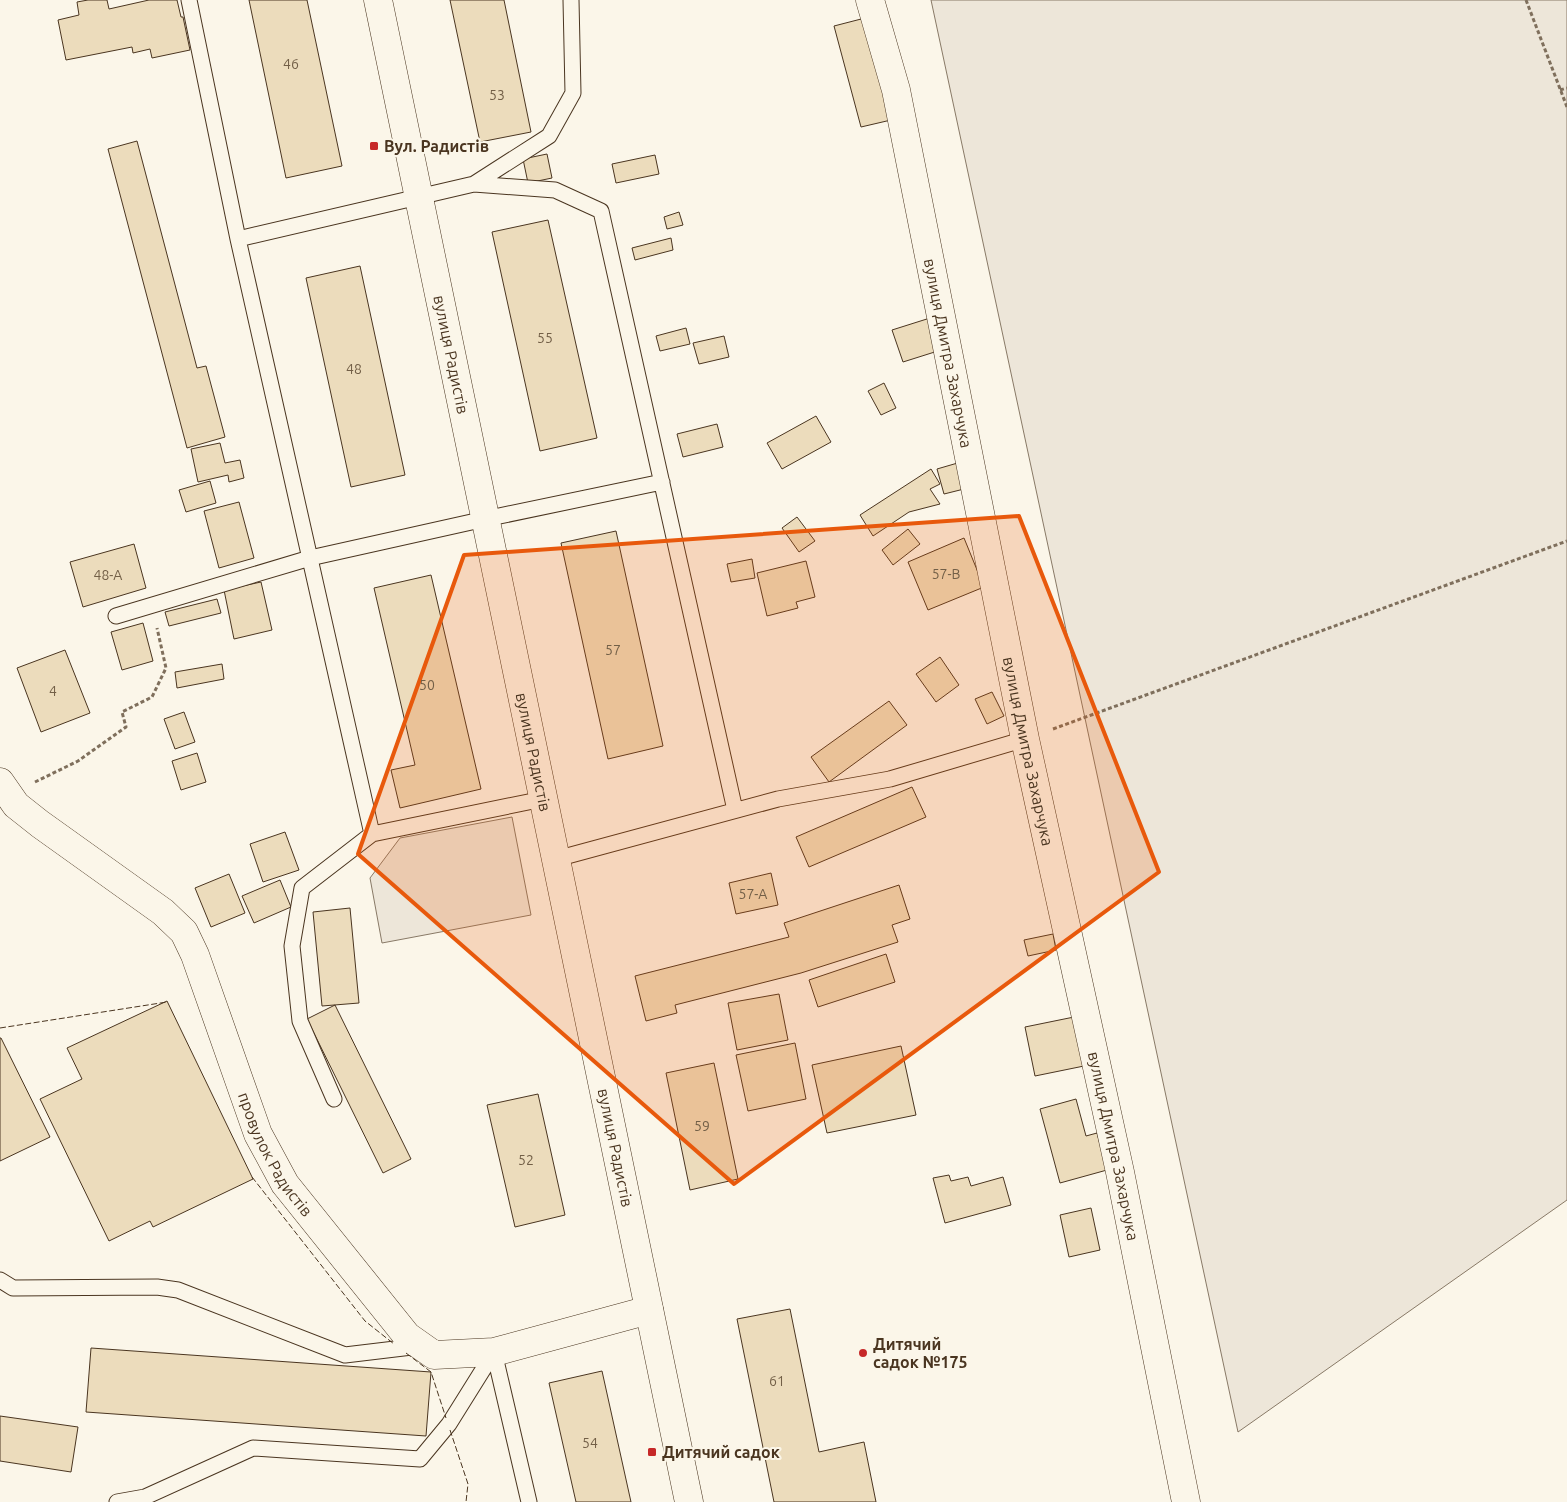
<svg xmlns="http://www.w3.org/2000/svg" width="1567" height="1502" font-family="Ubuntu,sans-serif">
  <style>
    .green { fill: #ede6d9; stroke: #887966 }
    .building { fill: #ecdcbc; stroke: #4a3520 }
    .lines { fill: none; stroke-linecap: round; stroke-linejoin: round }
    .lane-casing { stroke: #4a3520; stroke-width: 17 }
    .street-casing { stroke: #4a3520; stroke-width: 29 }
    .path { stroke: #7f6f5c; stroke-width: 3; stroke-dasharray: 4 2.5; stroke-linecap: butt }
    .lane { stroke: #fbf6e9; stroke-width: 15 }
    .street { stroke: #fbf6e9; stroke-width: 28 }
    .fence { stroke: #4a3520; stroke-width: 1; stroke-dasharray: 6 2.5; stroke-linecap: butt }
    .marked { fill: #e8590c; fill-opacity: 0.2; stroke: #e8590c; stroke-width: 4; stroke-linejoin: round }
    .poi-dot { fill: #c62828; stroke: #fbf6e9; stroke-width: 2 }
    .labels { text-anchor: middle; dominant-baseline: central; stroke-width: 4; stroke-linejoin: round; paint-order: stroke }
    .number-label { font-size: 14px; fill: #725f47 }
    .poi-label { font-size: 16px; font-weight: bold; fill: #4a3520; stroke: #fbf6e9; text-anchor: start }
    .street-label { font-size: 16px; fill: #4a3520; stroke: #fbf6e9 }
  </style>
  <rect width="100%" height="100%" fill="#fbf6e9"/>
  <!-- green -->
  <path class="green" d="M931,0H1567V1200L1238,1432Z
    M512,817L531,915L382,943L370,878L400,838Z"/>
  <!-- building -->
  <path class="building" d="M88,0H107L109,9L149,0H177L181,17H183L190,50L152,58L150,49L133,53L132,47L66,60L58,20L79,15L77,2Z
    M249,0H307L342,166L286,178Z
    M450,0H504L531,132L480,142Z
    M865,18L891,120L861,127L834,26Z
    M137,141L197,368L206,366L225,437L187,448L108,149Z
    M547,154L552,178L528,183L523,159Z
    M655,155L659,174L616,183L612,164Z
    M679,212L683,225L667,229L664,217Z
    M548,220L597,438L540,451L492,232Z
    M671,238L673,250L635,260L632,248Z
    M360,266L405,475L351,487L306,278Z
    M930,318L941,350L903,362L892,330Z
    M686,328L690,344L660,351L656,336Z
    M724,336L729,357L699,364L693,343Z
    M884,383L896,408L881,415L868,391Z
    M816,416L831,442L782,469L767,443Z
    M717,424L723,447L683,457L677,434Z
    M220,443L225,463L240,460L244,478L229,482L228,475L198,482L191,449Z
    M961,462L968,488L944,494L937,469Z
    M931,469L940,484L930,489L940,504L909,512L873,536L860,515Z
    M210,481L216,503L186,512L179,490Z
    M239,502L254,558L219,568L204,511Z
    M797,517L815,541L799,552L782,528Z
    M908,529L920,544L893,565L882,550Z
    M616,531L663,746L608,759L561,543Z
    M964,538L984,587L928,610L908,562Z
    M134,544L146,588L83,607L70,562Z
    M752,559L755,578L731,582L727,564Z
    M806,561L815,597L796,602L798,608L767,616L757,573Z
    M431,575L481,789L400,808L391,770L415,765L374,588Z
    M261,582L272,630L234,639L224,590Z
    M217,599L221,613L169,626L165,612Z
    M143,623L153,661L122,670L111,632Z
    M65,650L90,713L41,732L17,668Z
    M940,657L959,685L936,702L916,674Z
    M222,664L224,679L177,688L175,672Z
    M992,692L1004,716L987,724L975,699Z
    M889,701L907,725L829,782L811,757Z
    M184,712L195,742L175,749L164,719Z
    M197,753L206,782L181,790L172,761Z
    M912,787L926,817L809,867L796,837Z
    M285,832L299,870L263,882L250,844Z
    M771,873L778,905L736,914L729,883Z
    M229,874L245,913L211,927L195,888Z
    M280,880L291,907L254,923L242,896Z
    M899,885L910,919L892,925L898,942L801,973L675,1005L677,1013L646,1021L635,976L789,937L784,923Z
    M350,908L359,1003L322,1006L313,912Z
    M1053,934L1056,950L1028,956L1024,940Z
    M886,954L895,982L818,1007L809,980Z
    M779,994L788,1040L737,1050L728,1003Z
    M167,1001L253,1179L153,1227L150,1221L109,1241L40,1099L82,1079L67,1048Z
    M335,1005L411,1159L383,1173L307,1019Z
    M1074,1017L1084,1066L1035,1076L1025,1027Z
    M0,1038H1L50,1137L0,1161Z
    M795,1043L806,1099L748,1111L736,1055Z
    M901,1046L916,1115L827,1133L812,1065Z
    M714,1063L738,1179L690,1190L666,1073Z
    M538,1094L565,1215L515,1227L487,1105Z
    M1076,1099L1086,1136L1097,1133L1107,1170L1060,1183L1040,1109Z
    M949,1175L951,1181L968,1177L971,1186L1003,1177L1011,1205L945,1223L933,1178Z
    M1091,1208L1100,1250L1069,1257L1060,1215Z
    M790,1309L819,1452L864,1442L876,1502H774L737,1319Z
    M91,1348L431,1372L426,1436L86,1412Z
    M602,1371L631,1502H576L549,1383Z
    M0,1416L78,1427L71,1472L0,1461Z"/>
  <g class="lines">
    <defs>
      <path id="lane" d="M189,0L238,239L372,834
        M571,0L573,93L549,136L474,184L555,190L601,211L735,810
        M238,239L474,184
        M116,616L310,558L485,519L662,482
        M556,859L778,799L890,779L1025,739
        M334,1099L300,1021L292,946L302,888L372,834L543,799
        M0,1280L13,1288L157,1287L178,1290L345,1355L420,1346
        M117,1502L145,1497L253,1448L420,1459L449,1424L494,1352L529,1502"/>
      <g id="street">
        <path id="s1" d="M378,0L689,1502"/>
        <path id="s2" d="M870,0L896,90L1025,739L1120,1172L1186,1502"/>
        <path id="s3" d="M0,782L16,805L40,824L163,912L184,932L195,955L258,1134L285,1184L407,1336L434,1355L494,1352L649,1310"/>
      </g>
    </defs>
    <!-- lane casing -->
    <use href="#lane" class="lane-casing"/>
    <!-- street casing -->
    <use href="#street" class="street-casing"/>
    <!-- path -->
    <path class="path" d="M1526,0L1567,107
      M1560,90L1567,88
      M1053,729L1567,541
      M35,782L78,761L126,727L122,712L152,697L166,668L157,628"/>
    <!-- lane -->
    <use href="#lane" class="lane"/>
    <!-- street -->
    <use href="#street" class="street"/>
    <!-- fence -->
    <path class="fence" d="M0,1028L167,1002
      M252,1177L365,1321L394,1344
      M406,1353L431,1372L446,1418
      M450,1430L468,1484L466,1502"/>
  </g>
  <!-- marked area -->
  <path class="marked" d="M1019,516L1159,872L734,1184L358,854L464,555Z"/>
  <!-- markers -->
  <g class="poi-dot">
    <rect x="369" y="141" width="10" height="10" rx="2.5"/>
    <circle cx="863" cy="1353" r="5"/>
    <rect x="647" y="1447" width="10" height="10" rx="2.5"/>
  </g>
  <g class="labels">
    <!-- number labels -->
    <g class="number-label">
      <text x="291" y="64">46</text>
      <text x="497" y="95">53</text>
      <text x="545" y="338">55</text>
      <text x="354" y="369">48</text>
      <text x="946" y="574">57-В</text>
      <text x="108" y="575">48-А</text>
      <text x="613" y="650">57</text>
      <text x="427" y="685">50</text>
      <text x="53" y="691">4</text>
      <text x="753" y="894">57-А</text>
      <text x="702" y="1126">59</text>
      <text x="526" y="1160">52</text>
      <text x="777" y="1381">61</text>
      <text x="590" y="1443">54</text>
    </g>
    <!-- poi labels -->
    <g class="poi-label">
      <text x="384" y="146">Вул. Радистів</text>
      <text x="873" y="1344">Дитячий<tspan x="873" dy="18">садок №175</tspan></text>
      <text x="662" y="1452">Дитячий садок</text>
    </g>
    <!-- street labels -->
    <g class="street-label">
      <text stroke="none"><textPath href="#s1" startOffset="362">вулиця Радистів</textPath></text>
      <text stroke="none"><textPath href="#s2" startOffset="362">вулиця Дмитра Захарчука</textPath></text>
      <text stroke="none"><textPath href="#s1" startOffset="768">вулиця Радистів</textPath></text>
      <text stroke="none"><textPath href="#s2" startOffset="768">вулиця Дмитра Захарчука</textPath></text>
      <text stroke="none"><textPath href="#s2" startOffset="1172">вулиця Дмитра Захарчука</textPath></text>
      <text stroke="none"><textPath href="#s1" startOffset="1172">вулиця Радистів</textPath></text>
      <text stroke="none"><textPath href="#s3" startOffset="480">провулок Радистів</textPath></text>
    </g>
  </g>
</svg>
